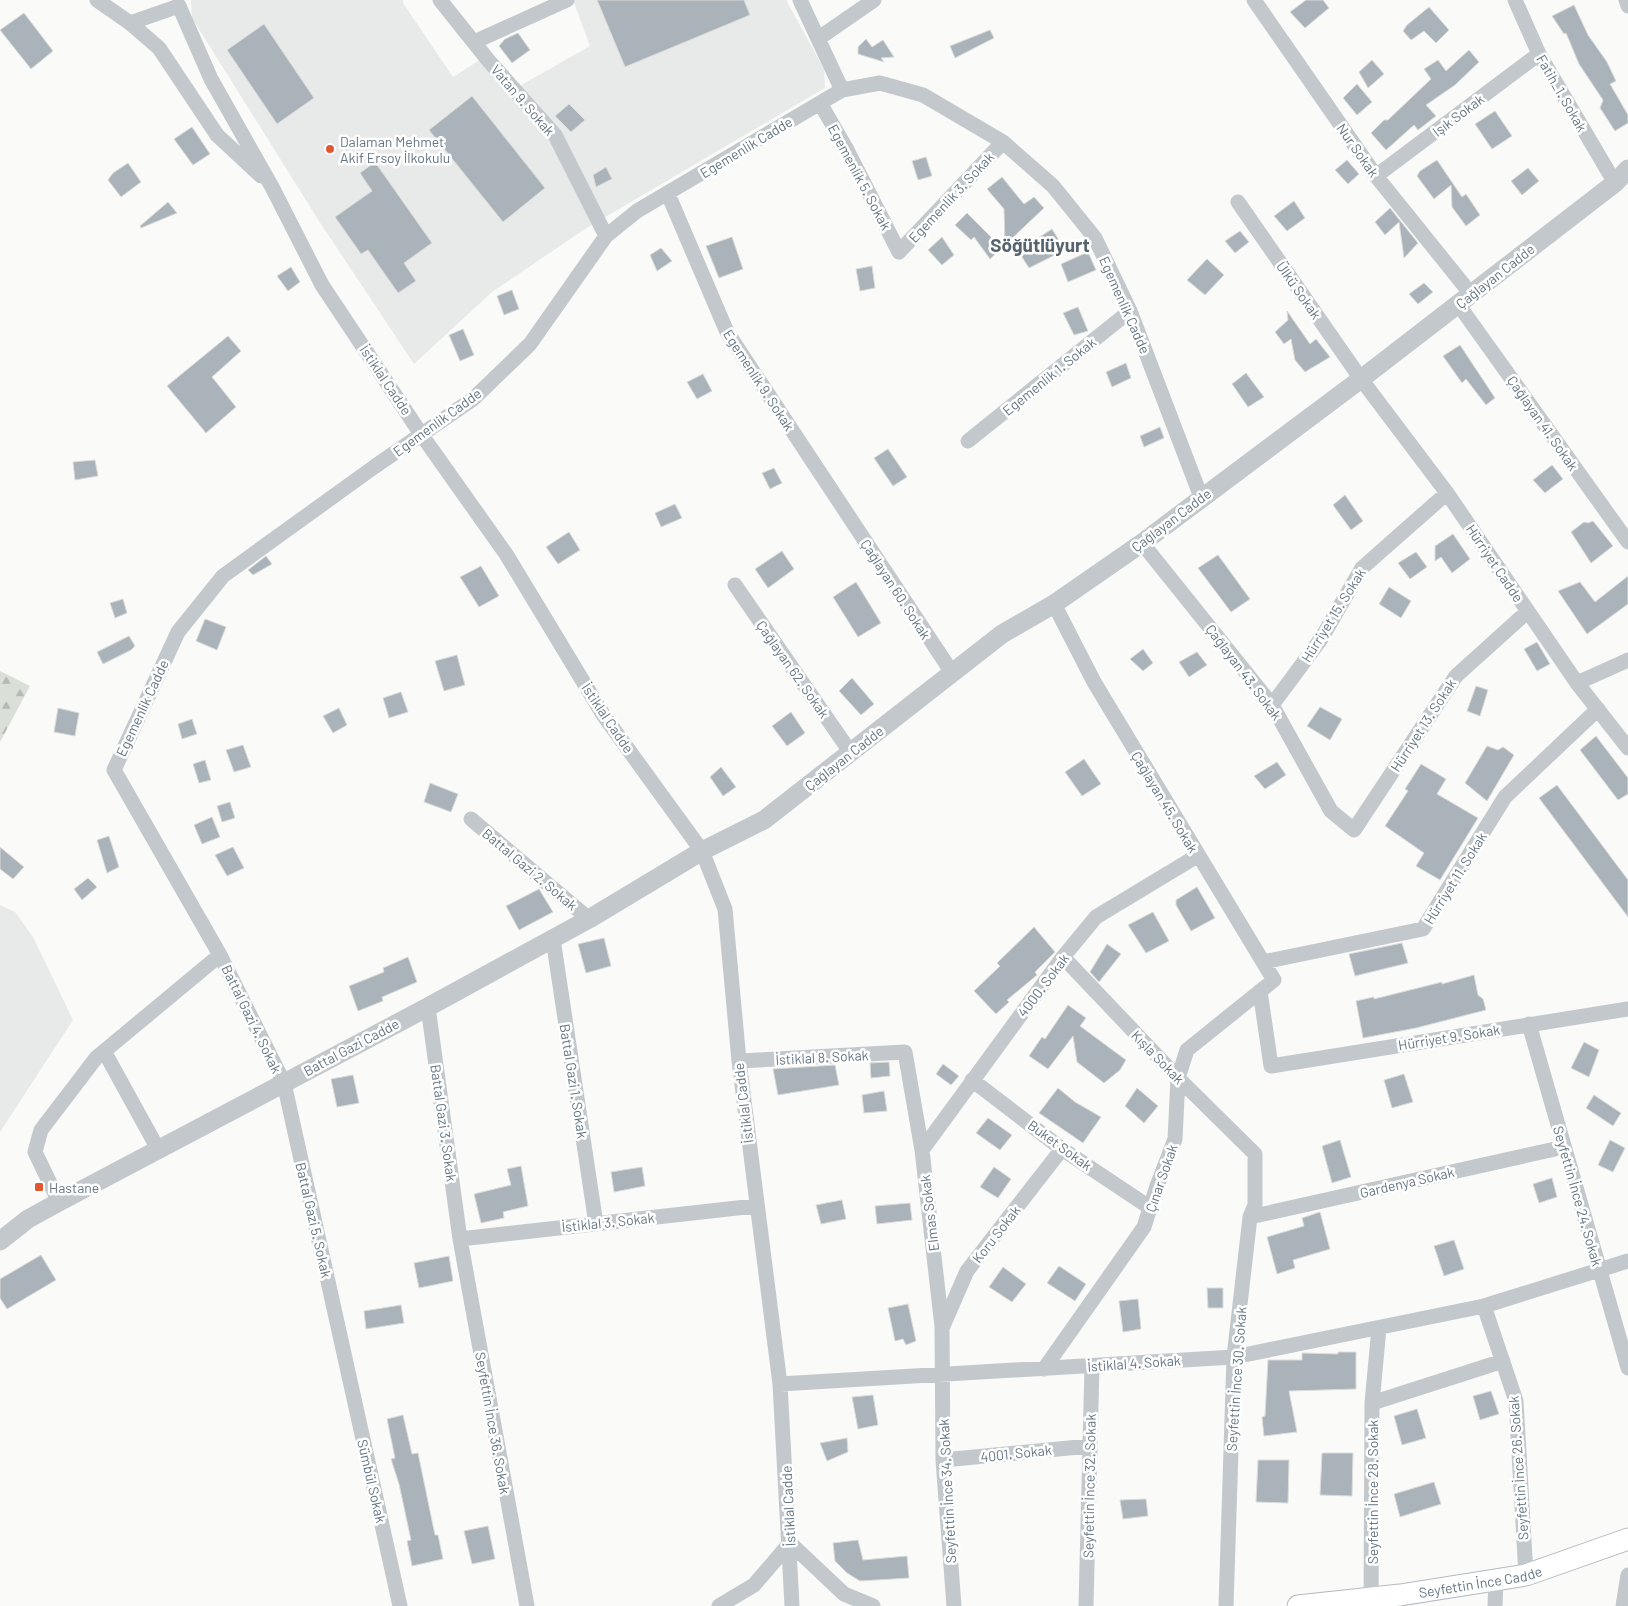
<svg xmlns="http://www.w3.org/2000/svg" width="1628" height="1606" font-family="Barlow,sans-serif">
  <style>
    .built { fill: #e8e9e9 }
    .forest { fill: url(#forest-firs) }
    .building { fill: #aab3b9; stroke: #dcdcda }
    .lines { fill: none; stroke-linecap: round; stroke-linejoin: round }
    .secondary-casing { stroke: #b3babf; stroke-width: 23 }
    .minor { stroke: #c3c8cc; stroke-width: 15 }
    .tertiary { stroke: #c3c8cc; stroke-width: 19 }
    .secondary { stroke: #fff; stroke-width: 21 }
    .poi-dot { fill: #e4572e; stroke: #fff; stroke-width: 2 }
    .labels { text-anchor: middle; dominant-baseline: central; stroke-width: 5; stroke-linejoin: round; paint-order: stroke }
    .street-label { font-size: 14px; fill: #657683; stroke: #fff }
    .poi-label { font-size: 14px; fill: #657683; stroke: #fff; text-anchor: start }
    .district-label { font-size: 19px; font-weight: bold; fill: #57646e; stroke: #fff }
  </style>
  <defs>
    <pattern id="forest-firs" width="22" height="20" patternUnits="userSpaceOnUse" patternTransform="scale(1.25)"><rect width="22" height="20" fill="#dadfd7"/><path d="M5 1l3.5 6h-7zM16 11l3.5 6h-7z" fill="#b4b9b4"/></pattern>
  </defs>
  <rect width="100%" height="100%" fill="#fafaf8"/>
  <!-- built -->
  <path class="built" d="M191,0H403V3L453,77L489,54L518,87L590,46L573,0H786L824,69L825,88L585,229L492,292L414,364L319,221L192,18Z
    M0,905L15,912L33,937L73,1020L0,1132Z"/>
  <!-- forest -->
  <path class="forest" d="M0,671L30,686L0,742Z"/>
  <!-- building -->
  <path class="building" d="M597,0H744L750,15L625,67Z
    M1306,0H1323L1329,8L1305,28L1290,12Z
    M1574,5L1588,35L1607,62L1616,81L1610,84L1628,115V123L1615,131L1600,108L1603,100L1579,64L1566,33L1564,34L1552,16Z
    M1429,7L1449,30L1436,43L1424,31L1411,40L1403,31L1407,25Z
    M24,13L53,51L31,69L0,30Z
    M264,24L314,98L277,124L227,50Z
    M990,30L994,38L955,58L950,46Z
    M518,33L530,50L512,63L499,46L505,39Z
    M866,39L872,47L883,40L894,57L881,58L884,62L858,54V47Z
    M1469,50L1479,62L1455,85L1426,105L1436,116L1418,130L1414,125L1386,150L1371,133L1384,120H1388L1431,79L1424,69L1438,60L1446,71Z
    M1372,60L1384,74L1368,88L1359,72Z
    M1357,84L1372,102L1357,115L1343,98Z
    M472,96L545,188L503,222L429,130Z
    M569,104L585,120L571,132L555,116Z
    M1495,111L1512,136L1492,149L1475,124Z
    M192,127L210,154L193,165L174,139Z
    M926,157L932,176L918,180L912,161Z
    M1347,160L1359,174L1348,184L1335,170Z
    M1437,160L1462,197L1466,194L1480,215L1466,226L1452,207L1451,185L1434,199L1417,176L1420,171Z
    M375,162L432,243L404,263L416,281L398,293L368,250L361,254L335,217L372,191L360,173Z
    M128,163L141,182L121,197L108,180L113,173Z
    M606,167L612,179L596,187L593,175Z
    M1528,168L1539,181L1522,195L1511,181Z
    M1002,177L1024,204L1034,197L1044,208L1005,245L1004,209L987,189Z
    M1294,201L1305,218L1287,231L1274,216Z
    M168,202L177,213L141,228L140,226Z
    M1390,208L1418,243L1404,258L1399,222L1385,235L1375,222Z
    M967,213L1002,248L990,259L974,237L971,240L955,225Z
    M1052,229L1065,250L1029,268L1018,251Z
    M1240,231L1249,242L1235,253L1225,241Z
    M732,237L743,269L719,278L706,246Z
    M942,237L954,255L942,265L928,250Z
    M661,248L672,261L657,271L650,255Z
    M1088,252L1096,270L1068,282L1061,264Z
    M1207,259L1224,275L1205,295L1187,280Z
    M872,266L875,288L860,291L856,269Z
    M291,267L300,282L288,291L277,276Z
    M1424,283L1433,292L1418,304L1409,294Z
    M512,290L519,309L504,315L497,296Z
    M1078,307L1088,331L1074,335L1063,313Z
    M1287,311L1310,344L1316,339L1330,357L1305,372L1295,360L1291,339L1284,344L1275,332L1288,320Z
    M463,329L474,355L460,361L449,335Z
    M228,336L241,351L212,377L236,407L206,433L167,386Z
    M1460,345L1495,398L1486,405L1466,379L1462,383L1443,356Z
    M1126,363L1131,378L1112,387L1106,372Z
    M1246,373L1264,397L1248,407L1232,384Z
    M703,374L712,391L697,399L687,382Z
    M1160,427L1164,438L1144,447L1140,436Z
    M888,449L907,477L893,486L874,458Z
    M95,460L98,476L75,480L73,462Z
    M1552,465L1563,479L1545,493L1533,480Z
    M774,468L782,483L770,489L762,473Z
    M1345,495L1363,521L1351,530L1333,505Z
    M675,504L682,518L661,527L655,513Z
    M1593,521L1613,546L1591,563L1571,532L1584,522L1588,523Z
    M569,532L580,550L558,564L546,547Z
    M1453,534L1470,559L1452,573L1441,557L1435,561V546Z
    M782,551L794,569L768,588L755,569Z
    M1416,552L1427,567L1410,579L1398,563Z
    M1218,555L1250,599L1231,612L1198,568Z
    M266,556L272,564L253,575L248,570Z
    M481,566L499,596L479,607L460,577Z
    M1628,576V604L1587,634L1558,591L1580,582L1595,602Z
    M856,582L881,623L858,637L833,597Z
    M1389,587L1411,601L1401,618L1379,604Z
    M123,599L127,613L115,618L110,603Z
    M205,619L226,627L217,650L196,641Z
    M129,636L135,646L131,650L103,664L97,652Z
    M1537,642L1550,664L1537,671L1524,649Z
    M1143,649L1153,663L1143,671L1130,659Z
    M1197,652L1207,665L1189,677L1179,662Z
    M457,655L465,685L444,691L435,661Z
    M852,678L874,704L861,715L839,691Z
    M1476,686L1488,690L1480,716L1467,711Z
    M401,692L408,712L389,718L383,698Z
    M1320,707L1342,719L1330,740L1307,726Z
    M58,708L79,713L75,736L54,732Z
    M339,708L347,725L333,733L323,716Z
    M791,712L805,733L787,746L772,726Z
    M192,719L197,734L182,739L178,724Z
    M1596,736L1628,778V794L1618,800L1580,750Z
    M243,745L251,767L234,772L226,750Z
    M1487,746L1498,750L1503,747L1514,755L1487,801L1465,783Z
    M1084,759L1101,784L1082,796L1065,772Z
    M205,760L211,780L199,783L193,764Z
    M1277,762L1286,775L1265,789L1254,776Z
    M1421,764L1446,779L1437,794L1478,818L1440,880L1416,866L1424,853L1385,826L1408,791L1405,789Z
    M721,767L736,787L723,796L710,777Z
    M430,783L458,794L451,812L424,802Z
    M1557,785L1628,880V917L1539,798Z
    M230,802L235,818L222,822L217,806Z
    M212,817L220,837L202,844L194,825Z
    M109,836L119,867L107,873L97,840Z
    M0,847L24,867L13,879L0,869Z
    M233,847L244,868L227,876L215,855Z
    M88,878L97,887L82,900L74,889Z
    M1197,887L1215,918L1191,931L1176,905V900Z
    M539,889L553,912L519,930L506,906Z
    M1153,912L1169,941L1146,953L1128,925Z
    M1034,927L1055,952L1035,972L1037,975L1007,1000L1009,1002L996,1014L974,991L1000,966L997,963Z
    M604,938L611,966L586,973L578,944Z
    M1402,943L1408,963L1355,976L1349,954Z
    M1107,944L1121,954L1099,982L1090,972Z
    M408,957L417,982L382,997L383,1001L358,1011L349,986L384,972L383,968Z
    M1474,975L1478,995L1483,999L1486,1010L1416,1028L1363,1038L1356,1001L1374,997V999L1442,982V984Z
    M1068,1005L1086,1018L1080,1026L1126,1060L1120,1070L1104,1083L1077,1062L1073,1036L1048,1069L1029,1056L1042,1037L1045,1039Z
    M1584,1042L1599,1050L1589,1077L1571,1068Z
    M889,1062L890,1076L871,1078L870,1063Z
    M943,1064L959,1076L951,1085L936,1074Z
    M835,1065L839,1085L778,1095L773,1069Z
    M1404,1074L1413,1102L1392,1108L1384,1080Z
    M353,1075L359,1103L337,1107L331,1079Z
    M1058,1088L1075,1102L1101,1117L1083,1143L1039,1113Z
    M1137,1088L1158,1106L1144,1123L1125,1106Z
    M884,1091L887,1111L864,1113L862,1095Z
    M1594,1095L1621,1113L1613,1126L1586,1108Z
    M988,1118L1012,1135L1000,1150L976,1133Z
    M1340,1140L1351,1177L1332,1183L1322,1146Z
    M1610,1140L1625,1148L1613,1172L1598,1165Z
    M521,1166L528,1206L503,1212L504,1218L481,1223L474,1194L511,1185L507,1169Z
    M642,1167L645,1186L614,1192L611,1172Z
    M994,1167L1011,1179L998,1198L980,1187Z
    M1552,1178L1557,1197L1539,1203L1533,1184Z
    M842,1200L846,1219L821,1224L816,1205Z
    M910,1203L912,1220L877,1224L875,1206Z
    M1320,1212L1330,1249L1293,1260L1295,1268L1277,1274L1267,1237L1304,1226L1302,1218Z
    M1454,1240L1464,1269L1444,1276L1434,1246Z
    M41,1255L56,1280L7,1309L0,1298V1279Z
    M449,1256L453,1281L419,1288L414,1263Z
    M1059,1266L1086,1284L1075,1301L1047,1283Z
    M1003,1267L1026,1284L1012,1302L989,1287Z
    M1207,1288H1223V1308H1208Z
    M1138,1299L1141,1329L1123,1332L1119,1301Z
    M908,1304L916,1341L906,1345L903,1339L895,1341L888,1308Z
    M401,1305L404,1323L366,1329L364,1311Z
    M1338,1352H1356V1389L1289,1391L1297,1432L1264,1436L1262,1417L1265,1416L1268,1360H1302V1353L1338,1354Z
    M1491,1391L1499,1414L1480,1420L1473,1396Z
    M873,1395L878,1425L858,1429L852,1397Z
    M1417,1409L1426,1438L1402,1445L1394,1416Z
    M403,1415L412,1454L418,1453L435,1535H438L443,1559L412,1566L407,1541L411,1540L399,1484L391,1459L395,1458L387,1419Z
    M847,1438L848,1452L827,1461L820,1443Z
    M1322,1453H1353L1352,1496L1320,1495Z
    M1258,1460H1289L1288,1503L1256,1502Z
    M1434,1482L1441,1504L1400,1517L1394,1494Z
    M1146,1499L1148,1516L1123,1519L1120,1500Z
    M488,1526L495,1559L472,1564L464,1531Z
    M858,1540L863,1560L907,1556L909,1578L860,1581L847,1573L835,1561L833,1543Z"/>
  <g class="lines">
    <defs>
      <g id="secondary">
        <path id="s1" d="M1298,1606L1400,1595L1526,1575L1628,1539"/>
      </g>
    </defs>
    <!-- secondary casing -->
    <use href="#secondary" class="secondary-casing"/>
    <!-- minor -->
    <path class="minor" d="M97,0L130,23L179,6L211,79L272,187L322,285L421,434L506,554L604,716L702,851L725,909L739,1061L780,1384L792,1606
      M440,0L488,60L555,135L606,236
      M800,0L842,90
      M1254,0L1376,176L1471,294
      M1515,0L1539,54L1615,183
      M1626,0L1628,6
      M130,23L159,48L217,135L261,176
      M819,38L874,0
      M474,42L567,0
      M820,103L846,148L899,252L1003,142
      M1376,176L1539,54
      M668,194L727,332L953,674
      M1238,202L1361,379L1447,493L1577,683L1628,748
      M1458,304L1628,542
      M968,441L1130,311
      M1142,543L1272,705L1331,811L1354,830L1456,676L1528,611
      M735,585L851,753
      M1577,683L1628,660
      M1272,705L1321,639L1362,568L1447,493
      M471,819L589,919
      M553,939L596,1224
      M220,955L284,1083L400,1606
      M1063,957L1178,1078L1255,1154V1205L1250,1217L1234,1357L1226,1606
      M1263,962L1423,929L1505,797L1598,709
      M1260,991L1271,1066L1628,1009
      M428,1007L460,1239L527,1606
      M1529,1024L1628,1368
      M104,1051L158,1149
      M739,1061L905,1052L922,1150L942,1327L943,1460L954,1606
      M972,1080L1062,1149L1149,1207
      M922,1150L1063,957L1096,917L1197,856
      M59,1202L35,1152L41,1130L96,1058L220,955L114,770L178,632L223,576L374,467L473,399L530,344L606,236L637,211L842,90L880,83L923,95L1003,142L1053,186L1095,238L1130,311L1201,497
      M1250,1217L1564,1147
      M460,1239L755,1206
      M1484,1306L1516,1401L1526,1575
      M943,1326L967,1271L1062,1149
      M1044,1369L1144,1227L1157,1186L1175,1139L1178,1078L1187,1050L1274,980L1094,682L1054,604
      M780,1384L1234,1357L1484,1306L1628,1261
      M1372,1403L1379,1328
      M943,1460L1090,1446
      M719,1606L754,1585L790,1543L844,1594L873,1606
      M1086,1606L1092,1366
      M1371,1606L1372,1403L1503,1361
      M1495,1606L1496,1580
      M1623,1606L1628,1575"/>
    <!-- tertiary -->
    <path class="tertiary" d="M0,1241L28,1219L59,1202L428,1007L589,919L702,851L764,820L1002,634L1054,604L1142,543L1361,379L1615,183L1628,169"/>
    <!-- secondary -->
    <use href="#secondary" class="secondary"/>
  </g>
  <!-- markers -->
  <g class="poi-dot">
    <circle cx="330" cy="149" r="5"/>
    <rect x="34" y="1182" width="10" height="10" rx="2.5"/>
  </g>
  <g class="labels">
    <!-- street labels -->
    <g class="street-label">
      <text transform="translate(1562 93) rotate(60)">Fatih_1. Sokak</text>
      <text transform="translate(523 100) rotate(49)">Vatan 9. Sokak</text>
      <text transform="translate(1458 115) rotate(-37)">Işık Sokak</text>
      <text transform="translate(746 147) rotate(-31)">Egemenlik Cadde</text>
      <text transform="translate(1358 150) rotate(55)">Nur Sokak</text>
      <text transform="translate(860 177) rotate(62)">Egemenlik 5. Sokak</text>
      <text transform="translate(951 197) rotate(-47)">Egemenlik 3. Sokak</text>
      <text transform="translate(1495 276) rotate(-38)">Çağlayan Cadde</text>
      <text transform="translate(1299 290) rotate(55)">Ülkü Sokak</text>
      <text transform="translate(1125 305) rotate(66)">Egemenlik Cadde</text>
      <text transform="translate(1049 376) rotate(-39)">Egemenlik 1. Sokak</text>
      <text transform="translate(386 380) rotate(56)">İstiklal Cadde</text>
      <text transform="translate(759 380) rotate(57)">Egemenlik 9. Sokak</text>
      <text transform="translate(437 422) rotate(-36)">Egemenlik Cadde</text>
      <text transform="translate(1543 423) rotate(55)">Çağlayan 41. Sokak</text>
      <text transform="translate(1171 520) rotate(-37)">Çağlayan Cadde</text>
      <text transform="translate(1495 563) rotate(56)">Hürriyet Cadde</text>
      <text transform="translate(896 589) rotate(57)">Çağlayan 60. Sokak</text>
      <text transform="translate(1333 615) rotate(-58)">Hürriyet 15. Sokak</text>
      <text transform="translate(793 669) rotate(55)">Çağlayan 62. Sokak</text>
      <text transform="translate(1244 672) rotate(53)">Çağlayan 43. Sokak</text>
      <text transform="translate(142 708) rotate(-65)">Egemenlik Cadde</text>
      <text transform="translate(608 718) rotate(56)">İstiklal Cadde</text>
      <text transform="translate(1423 725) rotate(-57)">Hürriyet 13. Sokak</text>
      <text transform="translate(844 758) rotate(-38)">Çağlayan Cadde</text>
      <text transform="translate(1165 802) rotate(59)">Çağlayan 45. Sokak</text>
      <text transform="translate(530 869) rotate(40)">Battal Gazi 2. Sokak</text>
      <text transform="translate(1455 878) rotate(-58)">Hürriyet 11. Sokak</text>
      <text transform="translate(1043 985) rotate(-53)">4000. Sokak</text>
      <text transform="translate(252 1019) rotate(64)">Battal Gazi 4. Sokak</text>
      <text transform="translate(1449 1037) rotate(-9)">Hürriyet 9. Sokak</text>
      <text transform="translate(351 1047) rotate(-28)">Battal Gazi Cadde</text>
      <text transform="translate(822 1057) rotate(-3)">İstiklal 8. Sokak</text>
      <text transform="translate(1158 1057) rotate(46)">Kışla Sokak</text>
      <text transform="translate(574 1081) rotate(81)">Battal Gazi 1. Sokak</text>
      <text transform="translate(743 1103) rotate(-97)">İstiklal Cadde</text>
      <text transform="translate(444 1123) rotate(82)">Battal Gazi 3. Sokak</text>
      <text transform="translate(1060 1145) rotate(36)">Buket Sokak</text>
      <text transform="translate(1161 1178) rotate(-71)">Çınar Sokak</text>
      <text transform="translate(1407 1182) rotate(-13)">Gardenya Sokak</text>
      <text transform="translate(1578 1196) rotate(74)">Seyfettin İnce 24. Sokak</text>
      <text transform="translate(929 1213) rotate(-97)">Elmas Sokak</text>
      <text transform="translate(314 1220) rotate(77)">Battal Gazi 5. Sokak</text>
      <text transform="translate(608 1222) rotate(-6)">İstiklal 3. Sokak</text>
      <text transform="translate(996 1234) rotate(-52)">Koru Sokak</text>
      <text transform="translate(1134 1363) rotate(-4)">İstiklal 4. Sokak</text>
      <text transform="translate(1236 1379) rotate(-86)">Seyfettin İnce 30. Sokak</text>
      <text transform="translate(493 1423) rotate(80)">Seyfettin İnce 36. Sokak</text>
      <text transform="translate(1016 1453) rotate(-6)">4001. Sokak</text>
      <text transform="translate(1518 1468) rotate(-94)">Seyfettin İnce 26. Sokak</text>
      <text transform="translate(372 1481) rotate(77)">Sümbül Sokak</text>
      <text transform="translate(1089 1486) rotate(-89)">Seyfettin İnce 32. Sokak</text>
      <text transform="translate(947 1491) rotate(-93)">Seyfettin İnce 34. Sokak</text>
      <text transform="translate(1372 1492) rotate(-90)">Seyfettin İnce 28. Sokak</text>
      <text transform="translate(788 1506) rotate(-93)">İstiklal Cadde</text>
      <text stroke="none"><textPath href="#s1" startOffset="184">Seyfettin İnce Cadde</textPath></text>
    </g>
    <!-- poi labels -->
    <g class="poi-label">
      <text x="340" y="141">Dalaman Mehmet<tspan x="340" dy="16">Akif Ersoy İlkokulu</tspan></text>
      <text x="49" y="1187">Hastane</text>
    </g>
    <!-- district labels -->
    <g class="district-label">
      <text x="1040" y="244">Söğütlüyurt</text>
    </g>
  </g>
</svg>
